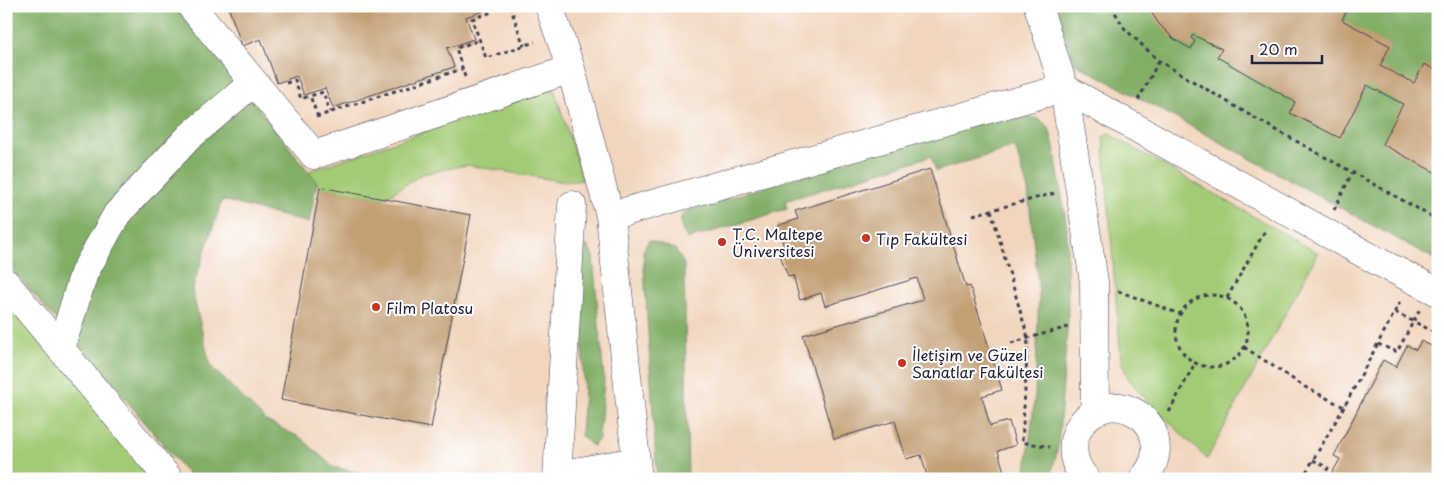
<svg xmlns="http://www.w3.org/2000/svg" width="1444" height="485" font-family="'Playpen Sans',sans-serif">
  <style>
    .built { fill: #f1d5bd }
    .green { fill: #a3ca74; stroke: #627658 }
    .forest { fill: #82ae66; stroke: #526850 }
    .building { fill: #c39f73 }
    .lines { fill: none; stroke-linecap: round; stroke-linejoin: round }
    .minor-casing { stroke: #424053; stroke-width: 29 }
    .path { stroke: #424053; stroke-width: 3; stroke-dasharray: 4 4; stroke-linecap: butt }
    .minor { stroke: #fff; stroke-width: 28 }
    .poi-dot { fill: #c8321e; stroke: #fff; stroke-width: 2 }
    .labels { text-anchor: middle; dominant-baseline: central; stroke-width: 4; stroke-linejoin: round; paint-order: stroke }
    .poi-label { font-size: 15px; fill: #22223b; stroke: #fff; text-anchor: start }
  </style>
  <rect width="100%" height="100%" fill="#fff"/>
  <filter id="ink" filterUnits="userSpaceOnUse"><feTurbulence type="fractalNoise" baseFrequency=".02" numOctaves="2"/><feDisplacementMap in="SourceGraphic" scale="10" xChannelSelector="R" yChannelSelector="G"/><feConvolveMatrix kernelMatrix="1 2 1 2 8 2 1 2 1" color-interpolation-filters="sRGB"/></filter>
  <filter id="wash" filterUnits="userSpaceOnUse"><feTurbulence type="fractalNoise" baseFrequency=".0096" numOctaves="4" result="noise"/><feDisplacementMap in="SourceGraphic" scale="20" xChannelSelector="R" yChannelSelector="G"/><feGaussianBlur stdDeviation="1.12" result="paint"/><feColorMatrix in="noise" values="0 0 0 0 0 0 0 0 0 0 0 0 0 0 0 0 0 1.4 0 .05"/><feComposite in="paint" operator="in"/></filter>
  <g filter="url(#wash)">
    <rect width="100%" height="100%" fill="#f7ead8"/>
    <!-- built -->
    <path class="built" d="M6,6H1438V479H6Z"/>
    <!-- green -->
    <path class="green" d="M554,88L583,180L565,182L467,165L422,174L383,199L320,187L309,171Z
      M1109,134L1318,253L1207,459L1144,397L1128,378L1121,360L1103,137Z
      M6,300L164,479H6Z"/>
    <!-- forest -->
    <path class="forest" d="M6,6H177L317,182L309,223L222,200L192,290L210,365L266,421L301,438L333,467L364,474L363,479H192L106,376L13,271L6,267Z
      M1055,6H1438V261L1075,63Z
      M1029,117L1041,120L1049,128L1054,146L1067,229L1068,319L1058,447L1050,479H1025L1035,396L1039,293L1028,190L1015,147L936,171L931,156L785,201L787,209L688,239C681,230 678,223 683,213L694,209L869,154L976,124Z
      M649,240L675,249L684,264L688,479H657L643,251Z
      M588,246L593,257L604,380L599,439L593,446L581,436L584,390L582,340L574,268L578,249Z"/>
    <g id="blocks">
      <!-- building -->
      <path class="building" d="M228,6H481L483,11L466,17L474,39L447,48L454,67L333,108L325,88L304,95L297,76L277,83L261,39L242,46Z
        M1147,6H1312L1320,10L1322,6H1349L1342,20L1390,46L1380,66L1414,83L1424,64L1438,71V174L1382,144L1403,104L1367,85L1340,138L1290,113L1295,102L1217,57L1222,49L1193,35L1191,38L1195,41L1191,49L1174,39L1159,24Z
        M930,169L966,287L970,286L1002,390L982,396L990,426L1009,421L1016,445L998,451L1006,479H928L921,455L906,459L895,421L834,439L803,335L923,300L917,278L825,306L821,293L800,300L793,276L788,277L779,252L785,250L777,226L798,219L795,211Z
        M320,187L471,215L431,428L281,400Z
        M1421,341L1438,349V479H1329L1340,459L1334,456L1383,360L1396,367L1407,345L1416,350Z"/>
    </g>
  </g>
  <g filter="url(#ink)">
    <use href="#blocks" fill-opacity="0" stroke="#424053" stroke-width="1"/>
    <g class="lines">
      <defs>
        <path id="minor" d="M191,6L314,155L571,69
          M549,6L571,69L610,216L638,479
          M1038,6L1064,88L1094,282L1095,411
          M610,216L1064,88L1379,262L1438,292
          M6,283L169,479
          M61,348L84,273L117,214L189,137L254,82
          M558,475L636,461
          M557,479L572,205
          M1086,479C1052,442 1093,388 1136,413C1145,418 1152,427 1154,436C1159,453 1154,466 1143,479"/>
      </defs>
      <!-- minor casing -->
      <use href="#minor" class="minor-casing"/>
      <!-- path -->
      <path class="path" d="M490,6L492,12L472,19L486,58L535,42
        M510,6L524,46
        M1111,6L1125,29L1159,61L1253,117L1438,220
        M465,77L456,48L480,40
        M286,83L295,80L301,99L310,96
        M1138,100L1159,61
        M316,117L462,69
        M318,117L310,96L323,92L330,112
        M991,210L1028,338L1022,442L1050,447
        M1334,210L1352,173
        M973,215L1055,193
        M1118,291L1180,314
        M1176 331a36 36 0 1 1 72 0a36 36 0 1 1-72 0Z
        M1227,298L1266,229
        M1395,312L1438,334
        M1011,343L1068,327
        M1378,344L1397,352L1420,309
        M1244,347L1305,387L1344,407L1400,302
        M1169,412L1195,363
        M1313,460L1328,468L1322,479
        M1302,479L1344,407"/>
      <!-- minor -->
      <use href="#minor" class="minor"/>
    </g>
  </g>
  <!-- markers -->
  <g class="poi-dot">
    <circle cx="866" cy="238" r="5"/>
    <circle cx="722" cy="242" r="5"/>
    <circle cx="376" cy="307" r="5"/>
    <circle cx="902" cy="363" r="5"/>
  </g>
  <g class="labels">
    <!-- poi labels -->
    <g class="poi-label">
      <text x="732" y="233">T.C. Maltepe<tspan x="732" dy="17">Üniversitesi</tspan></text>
      <text x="876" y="238">Tıp Fakültesi</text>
      <text x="386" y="307">Film Platosu</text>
      <text x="912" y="354">İletişim ve Güzel<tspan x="912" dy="17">Sanatlar Fakültesi</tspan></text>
    </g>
  </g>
  <!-- margin -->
  <rect width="1444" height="485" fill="none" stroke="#fff" stroke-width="25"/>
  <!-- scale -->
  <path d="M1252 55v8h70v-8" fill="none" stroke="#22223b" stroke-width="2.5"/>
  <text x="1259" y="55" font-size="15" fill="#22223b" stroke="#ffffff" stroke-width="4" paint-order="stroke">20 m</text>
</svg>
